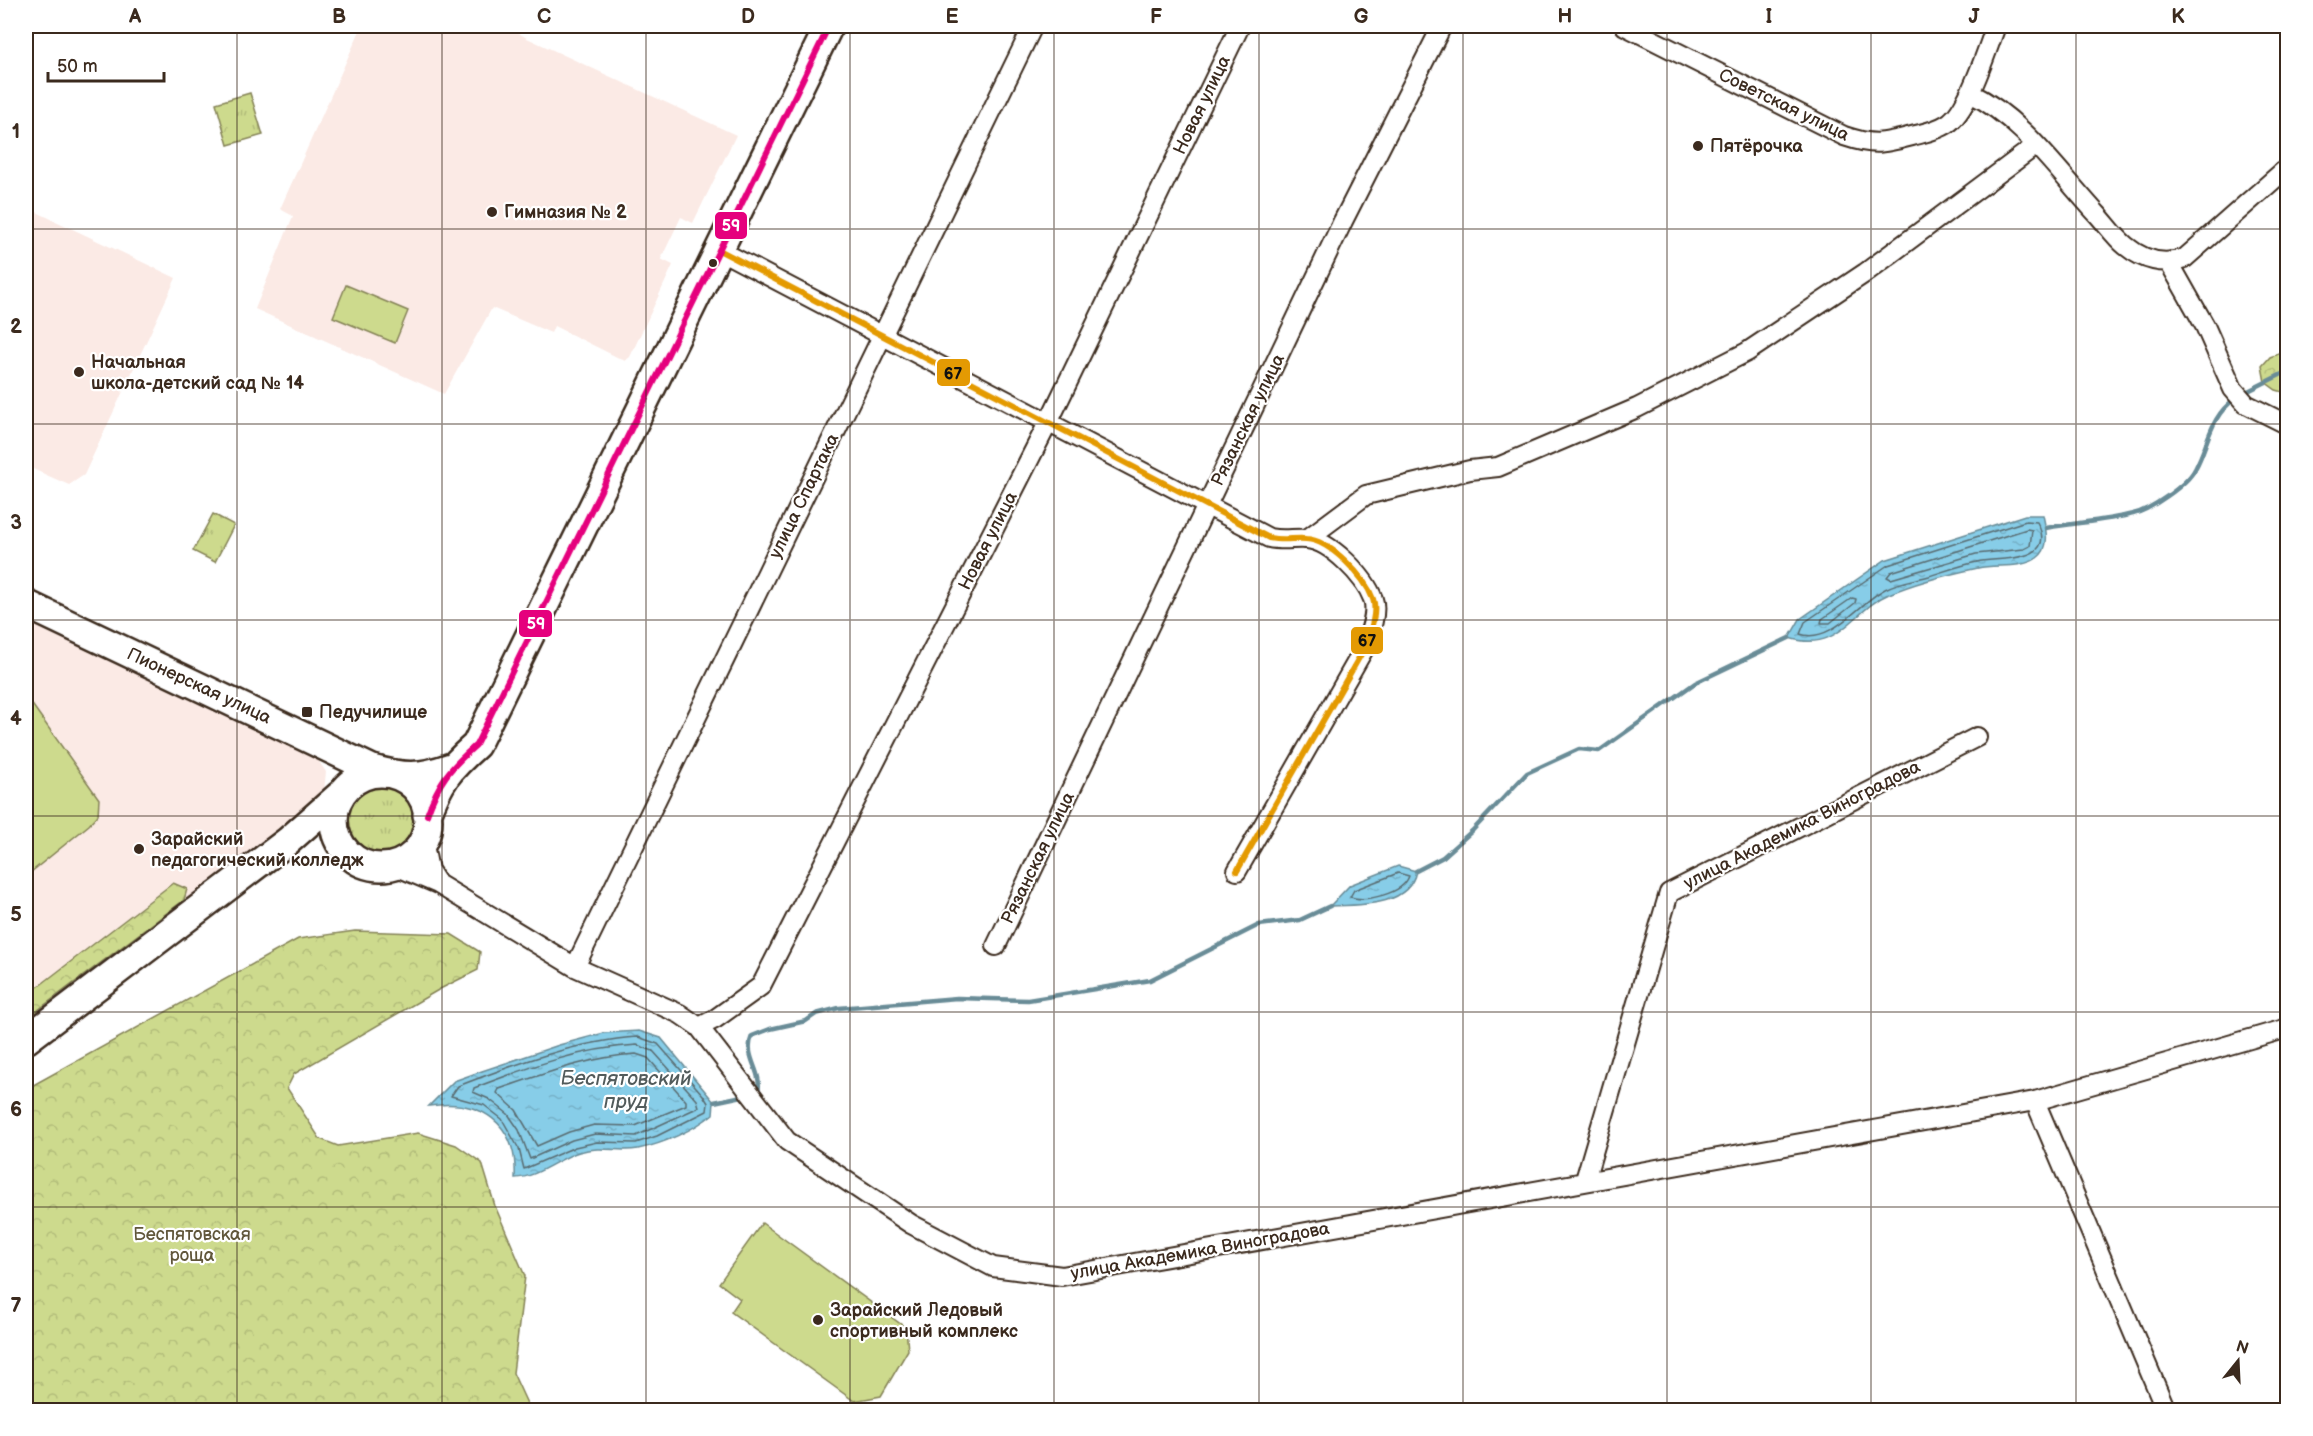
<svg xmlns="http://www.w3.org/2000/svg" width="2313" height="1436" font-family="'Balsamiq Sans',sans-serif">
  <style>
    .built { fill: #fbeae5 }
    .grass { fill: url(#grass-tufts); stroke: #848256; stroke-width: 1.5 }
    .forest { fill: url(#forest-crowns); stroke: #848256; stroke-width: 1.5 }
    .pitch { fill: #cdda8d; stroke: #848256; stroke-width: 1.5 }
    .water { fill: url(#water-ripples); stroke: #698c97; stroke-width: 1.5 }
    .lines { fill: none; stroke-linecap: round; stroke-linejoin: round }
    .shore { stroke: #596b6f; stroke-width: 1.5 }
    .stream { stroke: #698c97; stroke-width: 4.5 }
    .street-casing { stroke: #3b2a1e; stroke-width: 22 }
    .secondary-casing { stroke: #3b2a1e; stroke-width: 32 }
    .street { stroke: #fff; stroke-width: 18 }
    .secondary { stroke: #fff; stroke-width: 27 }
    .bus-1-casing { stroke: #fff; stroke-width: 10 }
    .bus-2-casing { stroke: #fff; stroke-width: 10 }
    .bus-1 { stroke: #e49a03; stroke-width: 6 }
    .bus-2 { stroke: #e5007d; stroke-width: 6 }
    .grid { fill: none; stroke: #3b2a1e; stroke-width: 1.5; stroke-opacity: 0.55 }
    .poi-dot { fill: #3b2a1e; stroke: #fff; stroke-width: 2 }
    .labels { text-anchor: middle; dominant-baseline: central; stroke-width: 4.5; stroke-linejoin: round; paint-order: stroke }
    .street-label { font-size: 18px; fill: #3b2a1e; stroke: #fff }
    .poi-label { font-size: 18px; font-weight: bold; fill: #3b2a1e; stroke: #fff; text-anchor: start }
    .park-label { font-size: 18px; fill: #60563a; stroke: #fff }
    .water-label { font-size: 20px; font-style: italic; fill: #525b5b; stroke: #fff }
    .line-badge { stroke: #fff; stroke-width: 2 }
    .badge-label { font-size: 16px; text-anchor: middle; font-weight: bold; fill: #fff }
    .pale-badge-label { font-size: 16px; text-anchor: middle; font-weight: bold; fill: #111 }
    .neatline { fill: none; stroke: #3b2a1e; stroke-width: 2 }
    .grid-label { font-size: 20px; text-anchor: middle; font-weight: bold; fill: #3b2a1e }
  </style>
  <defs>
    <pattern id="grass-tufts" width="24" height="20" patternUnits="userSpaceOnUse" patternTransform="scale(1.5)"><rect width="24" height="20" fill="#cdda8d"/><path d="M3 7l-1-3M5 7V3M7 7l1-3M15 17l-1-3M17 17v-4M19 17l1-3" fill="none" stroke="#b1bb79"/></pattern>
    <pattern id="forest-crowns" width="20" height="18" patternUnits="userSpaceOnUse" patternTransform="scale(1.5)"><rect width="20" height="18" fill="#cdda8d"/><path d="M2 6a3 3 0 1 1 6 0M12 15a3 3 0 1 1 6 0" fill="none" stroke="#b1bb79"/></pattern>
    <pattern id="water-ripples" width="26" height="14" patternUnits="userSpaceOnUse" patternTransform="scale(1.5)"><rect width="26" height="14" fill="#87cde8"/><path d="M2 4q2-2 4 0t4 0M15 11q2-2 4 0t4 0" fill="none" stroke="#75b0c7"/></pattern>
  </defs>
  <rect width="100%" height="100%" fill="#fff"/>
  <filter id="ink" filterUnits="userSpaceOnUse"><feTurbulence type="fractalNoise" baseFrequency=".0167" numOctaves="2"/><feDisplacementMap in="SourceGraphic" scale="12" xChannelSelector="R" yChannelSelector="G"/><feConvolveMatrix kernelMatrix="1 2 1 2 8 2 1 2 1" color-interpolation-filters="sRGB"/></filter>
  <g filter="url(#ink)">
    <!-- built -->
    <path class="built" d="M362,26H506L527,38L736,135L693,223L681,217L661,259L673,265L630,357L625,361L554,326L551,333L492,308L444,394L255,309L293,216L280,209Z
      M26,207L176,278L84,475L69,485L26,466Z
      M26,615L312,751L326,772L324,791L182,908L26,1025Z"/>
    <!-- grass -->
    <path class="grass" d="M250,93L263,135L228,145L216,103Z
      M213,514L234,525L215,562L193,551Z
      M344 821a36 36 0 1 1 72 0a36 36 0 1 1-72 0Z"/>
    <!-- forest -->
    <path class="forest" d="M2287,351H2288L2287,393L2276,390L2265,382L2262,366L2270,357Z
      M173,883L187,889L184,900L26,1019V996Z
      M355,931L451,934L480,952L478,970L440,989L294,1074L287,1088L320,1139L338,1146L418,1133L456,1145L482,1163L495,1206L525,1276L513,1373L530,1410H26V1089L298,939Z"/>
    <!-- pitch -->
    <path class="pitch" d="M346,285L408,311L395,343L333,317Z
      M26,696L99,799L98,815L89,825L31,872L26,873Z
      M762,1223L906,1328L908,1350L881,1396L854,1401L731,1312L740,1299L719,1283Z"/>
    <!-- water -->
    <path class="water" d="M2025,515H2043C2046,529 2051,548 2037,558C2022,569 1996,564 1978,568C1950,574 1917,582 1889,594C1853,609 1840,654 1789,638L1800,619L1885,560Z
      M1398,866L1416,871C1409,907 1360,905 1330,906L1350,885Z
      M639,1031L661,1038L714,1102L713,1114C694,1130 663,1144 638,1149C619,1153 602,1145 579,1152C559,1158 537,1178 515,1178C518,1123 480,1098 429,1106L454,1081L482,1071L559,1045L604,1033Z"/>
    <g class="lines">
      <!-- shore -->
      <path class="shore" d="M2026,521L2037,522C2059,564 2000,557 1977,562C1961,565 1945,571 1929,576C1915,580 1898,582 1885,589C1861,601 1831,645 1800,634L1805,622L1888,565Z
        M2027,529L2032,530L2030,546L2024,549L1976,554L1891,579L1887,577L1891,572Z
        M1852,598L1856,599L1855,603L1830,623H1821L1822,619Z
        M1398,873L1409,876C1403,894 1366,902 1350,897L1354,890Z
        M638,1037L658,1044L703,1095L708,1103L707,1111L657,1136L636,1143L597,1142L575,1147L524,1169L519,1149L502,1119L484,1105L451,1096L458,1086C516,1064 576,1041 638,1037Z
        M637,1045L653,1051L697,1100L699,1107L636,1136L595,1134L572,1140L530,1159L519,1130L508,1114L489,1099L473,1092L474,1088C526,1068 581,1048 637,1045Z
        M636,1054L648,1058L686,1101V1105L635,1126L594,1125L569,1132L537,1146L516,1110L497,1093L499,1089C544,1074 588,1057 636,1054Z"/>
      <!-- stream -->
      <path class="stream" d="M2242,394L2288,371
        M2046,528C2074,523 2105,521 2133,514C2150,510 2187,485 2195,469C2209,444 2209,417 2235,399
        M1416,871L1443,857L1472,831L1527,773L1579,749L1599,751L1695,683L1789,638
        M755,1093L758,1092C763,1071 743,1057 752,1036L770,1029L806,1021L816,1014L839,1008L957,998L1028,1000L1150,980L1259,925L1300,920L1330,906
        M714,1102L747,1095"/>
      <defs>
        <path id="street" d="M1625,26L1844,136C1874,146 1881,144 1912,136C1923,133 1936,131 1947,124C1968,112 1987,49 1996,26
          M1970,93C2022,118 2059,173 2098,215C2107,225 2115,237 2126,246C2143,260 2164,266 2185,258L2288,167
          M719,250L1269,538C1283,541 1294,538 1306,539C1330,540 1365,577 1373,599C1378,613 1369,635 1364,649L1237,871
          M2170,264L2205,326L2233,389L2246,404L2288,425
          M1307,539L1366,495L1470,470L1498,467L1637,408L1747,352L1865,273L2035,146
          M423,840L429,870L438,884
          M393,865L438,884L575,967L680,1014L699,1027L787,1141L911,1224L993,1267L1062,1276L2035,1101L2288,1028
          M996,946L1343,221L1442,26
          M575,967L1033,26
          M699,1027L715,1019L761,986L1049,421L1240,26
          M2035,1101L2166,1410
          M1585,1180L1669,893L1977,737"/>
        <path id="secondary" d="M26,604L372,769C404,778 420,778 451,767
          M334 820a47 47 0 1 1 94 0a47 47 0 1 1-94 0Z
          M427,815C439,781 449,769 476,745L829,26
          M26,1040L288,841L340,795"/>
      </defs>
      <!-- street casing -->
      <use href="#street" class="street-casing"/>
      <!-- secondary casing -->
      <use href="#secondary" class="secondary-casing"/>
      <!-- street -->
      <use href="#street" class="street"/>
      <!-- secondary -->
      <use href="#secondary" class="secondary"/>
      <defs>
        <path id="bus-1" d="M719,250L1269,538C1283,541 1294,538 1306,539C1330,540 1365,577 1373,599C1378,613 1369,635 1364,649L1237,871"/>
        <path id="bus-2" d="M427,815C439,781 449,769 476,745L829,26"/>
      </defs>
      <!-- bus-1 casing -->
      <use href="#bus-1" class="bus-1-casing"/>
      <!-- bus-2 casing -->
      <use href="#bus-2" class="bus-2-casing"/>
      <!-- bus-1 -->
      <use href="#bus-1" class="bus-1"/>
      <!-- bus-2 -->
      <use href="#bus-2" class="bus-2"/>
    </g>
  </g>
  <!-- grid -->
  <path class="grid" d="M237,26V1410M442,26V1410M646,26V1410M850,26V1410M1054,26V1410M1259,26V1410M1463,26V1410M1667,26V1410M1871,26V1410M2076,26V1410M26,229H2288M26,424H2288M26,620H2288M26,816H2288M26,1012H2288M26,1207H2288"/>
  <!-- markers -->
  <g class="poi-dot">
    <circle cx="1698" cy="146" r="6"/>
    <circle cx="492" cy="212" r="6"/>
    <circle cx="713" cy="263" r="5"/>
    <circle cx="79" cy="372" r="6"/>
    <rect x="301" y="706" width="12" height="12" rx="3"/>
    <circle cx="139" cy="849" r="6"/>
    <circle cx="818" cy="1320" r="6"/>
  </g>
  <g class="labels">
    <!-- street labels -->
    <g class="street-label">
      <text transform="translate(1202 105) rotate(-64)">Новая улица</text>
      <text transform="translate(1784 105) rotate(26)">Советская улица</text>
      <text transform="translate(1248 420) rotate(-64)">Рязанская улица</text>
      <text transform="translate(804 496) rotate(-64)">улица Спартака</text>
      <text transform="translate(988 541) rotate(-63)">Новая улица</text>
      <text transform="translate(199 686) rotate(25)">Пионерская улица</text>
      <text transform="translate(1802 825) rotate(-27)">улица Академика Виноградова</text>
      <text transform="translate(1038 858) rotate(-64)">Рязанская улица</text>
      <text transform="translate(1200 1251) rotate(-10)">улица Академика Виноградова</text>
    </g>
    <!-- poi labels -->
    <g class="poi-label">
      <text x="1710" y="146">Пятёрочка</text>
      <text x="504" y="212">Гимназия № 2</text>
      <text x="91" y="362">Начальная<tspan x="91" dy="21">школа-детский сад № 14</tspan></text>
      <text x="319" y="712">Педучилище</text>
      <text x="151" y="839">Зарайский<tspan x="151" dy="21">педагогический колледж</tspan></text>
      <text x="830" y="1310">Зарайский Ледовый<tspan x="830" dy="21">спортивный комплекс</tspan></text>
    </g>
    <!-- park labels -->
    <g class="park-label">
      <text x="192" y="1234">Беспятовская<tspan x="192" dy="21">роща</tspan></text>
    </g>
    <!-- water labels -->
    <g class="water-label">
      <text x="626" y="1079">Беспятовский<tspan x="626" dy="23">пруд</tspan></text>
    </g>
  </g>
  <g class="line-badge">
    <rect x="714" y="211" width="34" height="29" rx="6" fill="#e5007d"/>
    <rect x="936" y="358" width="35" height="29" rx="6" fill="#e49a03"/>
    <rect x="518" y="609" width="35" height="29" rx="6" fill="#e5007d"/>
    <rect x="1350" y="626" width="34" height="29" rx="6" fill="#e49a03"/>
  </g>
  <g class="badge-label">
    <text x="731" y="231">59</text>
    <text x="536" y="629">59</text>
  </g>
  <g class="pale-badge-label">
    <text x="953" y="379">67</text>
    <text x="1367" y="646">67</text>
  </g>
  <!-- margin -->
  <rect width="2313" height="1436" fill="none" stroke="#fff" stroke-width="66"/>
  <!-- north arrow -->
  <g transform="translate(2238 1361) rotate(18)" stroke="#ffffff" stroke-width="4.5" paint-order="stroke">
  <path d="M0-4.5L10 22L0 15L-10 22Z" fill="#3b2a1e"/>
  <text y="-9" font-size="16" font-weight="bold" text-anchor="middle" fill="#3b2a1e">N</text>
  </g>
  <!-- scale -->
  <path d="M48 72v9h116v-9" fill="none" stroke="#3b2a1e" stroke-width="3"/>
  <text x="57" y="72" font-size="18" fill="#3b2a1e" stroke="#ffffff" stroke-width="4.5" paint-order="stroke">50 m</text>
  <rect x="33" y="33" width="2247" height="1370" class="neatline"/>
  <g class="grid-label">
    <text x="135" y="23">A</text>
    <text x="339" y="23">B</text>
    <text x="544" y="23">C</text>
    <text x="748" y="23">D</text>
    <text x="952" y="23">E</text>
    <text x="1156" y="23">F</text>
    <text x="1361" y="23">G</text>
    <text x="1565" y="23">H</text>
    <text x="1769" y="23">I</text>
    <text x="1974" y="23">J</text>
    <text x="2178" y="23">K</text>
    <text x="16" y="138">1</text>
    <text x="16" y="333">2</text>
    <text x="16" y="529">3</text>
    <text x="16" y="725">4</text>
    <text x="16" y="921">5</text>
    <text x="16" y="1116">6</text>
    <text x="16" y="1312">7</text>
  </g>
</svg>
